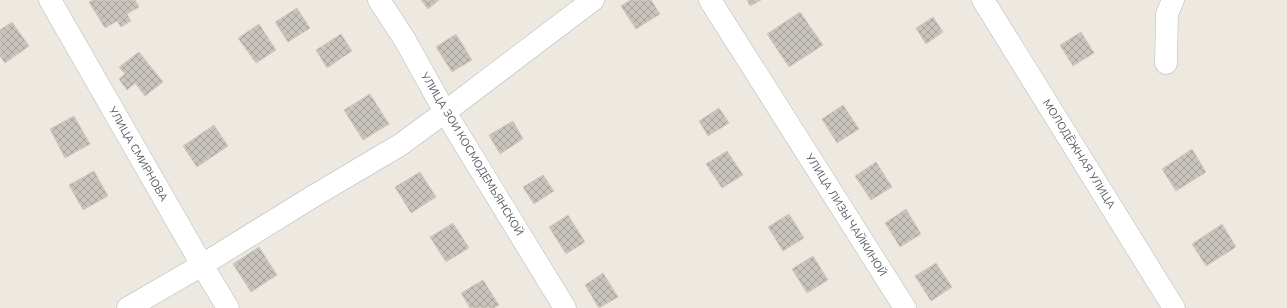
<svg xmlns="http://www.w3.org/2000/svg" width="1287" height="308" font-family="'Nunito Sans',sans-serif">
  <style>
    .building { fill: url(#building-cross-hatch); stroke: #d2cabe }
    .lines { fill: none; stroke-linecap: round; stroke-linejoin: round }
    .minor-casing { stroke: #b3b7bc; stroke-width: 23 }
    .minor { stroke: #fff; stroke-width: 22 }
    .labels { text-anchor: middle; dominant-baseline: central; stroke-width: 3; stroke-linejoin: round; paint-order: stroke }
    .street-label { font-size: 11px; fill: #595e62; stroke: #fff }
  </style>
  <defs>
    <pattern id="building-cross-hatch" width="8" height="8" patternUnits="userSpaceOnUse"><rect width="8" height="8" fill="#c8c4bd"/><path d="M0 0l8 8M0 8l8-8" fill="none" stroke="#a5a29d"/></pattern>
  </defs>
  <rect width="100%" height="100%" fill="#ede9e0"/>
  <!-- building -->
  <path class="building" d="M93,0H135L139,7L127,14L131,21L121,27L117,21L105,28L89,2Z
    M421,0H439L428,9Z
    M630,0H651L660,14L636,29L621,6Z
    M747,0H761L750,6Z
    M297,8L310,28L288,42L275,22Z
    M800,12L823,45L789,67L767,34Z
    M933,17L943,32L926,44L916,28Z
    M12,22L29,46L5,63L0,56V30Z
    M259,24L276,50L256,63L238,38Z
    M1081,32L1094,53L1073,66L1060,45Z
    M341,34L352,51L327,68L316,50Z
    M456,34L472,60L452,72L436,47Z
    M139,52L163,82L145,96L135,83L127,90L119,79L125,74L119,67Z
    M370,94L389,124L363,140L344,110Z
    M843,105L859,129L837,143L822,119Z
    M719,108L729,123L708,136L699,121Z
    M74,116L90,144L65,158L50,129Z
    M513,121L523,139L500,154L489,135Z
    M214,125L228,146L197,167L183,146Z
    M1192,149L1206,172L1176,191L1162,169Z
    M727,151L743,175L722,188L706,164Z
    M876,162L892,187L871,200L855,176Z
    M94,171L108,196L83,210L69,185Z
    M420,172L436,197L411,213L395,187Z
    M543,175L554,191L534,204L523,187Z
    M906,209L921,234L900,247L885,223Z
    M789,214L804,238L783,251L768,227Z
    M568,215L585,242L566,254L549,227Z
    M453,223L469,248L446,262L430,237Z
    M1222,224L1236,247L1206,266L1192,244Z
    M259,247L277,275L251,292L233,264Z
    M813,256L828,280L807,293L792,269Z
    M936,263L952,287L931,301L915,276Z
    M603,273L618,297L599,308L585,285Z
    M483,280L499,305L494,308H470L461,293Z"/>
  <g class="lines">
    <defs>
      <path id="minor" d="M50,0L202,265L228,308
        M379,0L405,40L445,112L565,308
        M710,0L905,308
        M983,0L1174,308
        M1166,63L1167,14L1173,0
        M128,308L202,265L312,197L400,145L445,112L593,0"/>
    </defs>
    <!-- minor casing -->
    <use href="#minor" class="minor-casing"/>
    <!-- minor -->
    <use href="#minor" class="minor"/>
  </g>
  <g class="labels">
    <!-- street labels -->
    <g class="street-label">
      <text transform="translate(138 154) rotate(60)">УЛИЦА СМИРНОВА</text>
      <text transform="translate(472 154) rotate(59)">УЛИЦА ЗОИ КОСМОДЕМЬЯНСКОЙ</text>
      <text transform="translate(1079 154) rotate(58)">МОЛОДЁЖНАЯ УЛИЦА</text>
      <text transform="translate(846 215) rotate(58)">УЛИЦА ЛИЗЫ ЧАЙКИНОЙ</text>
    </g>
  </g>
</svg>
